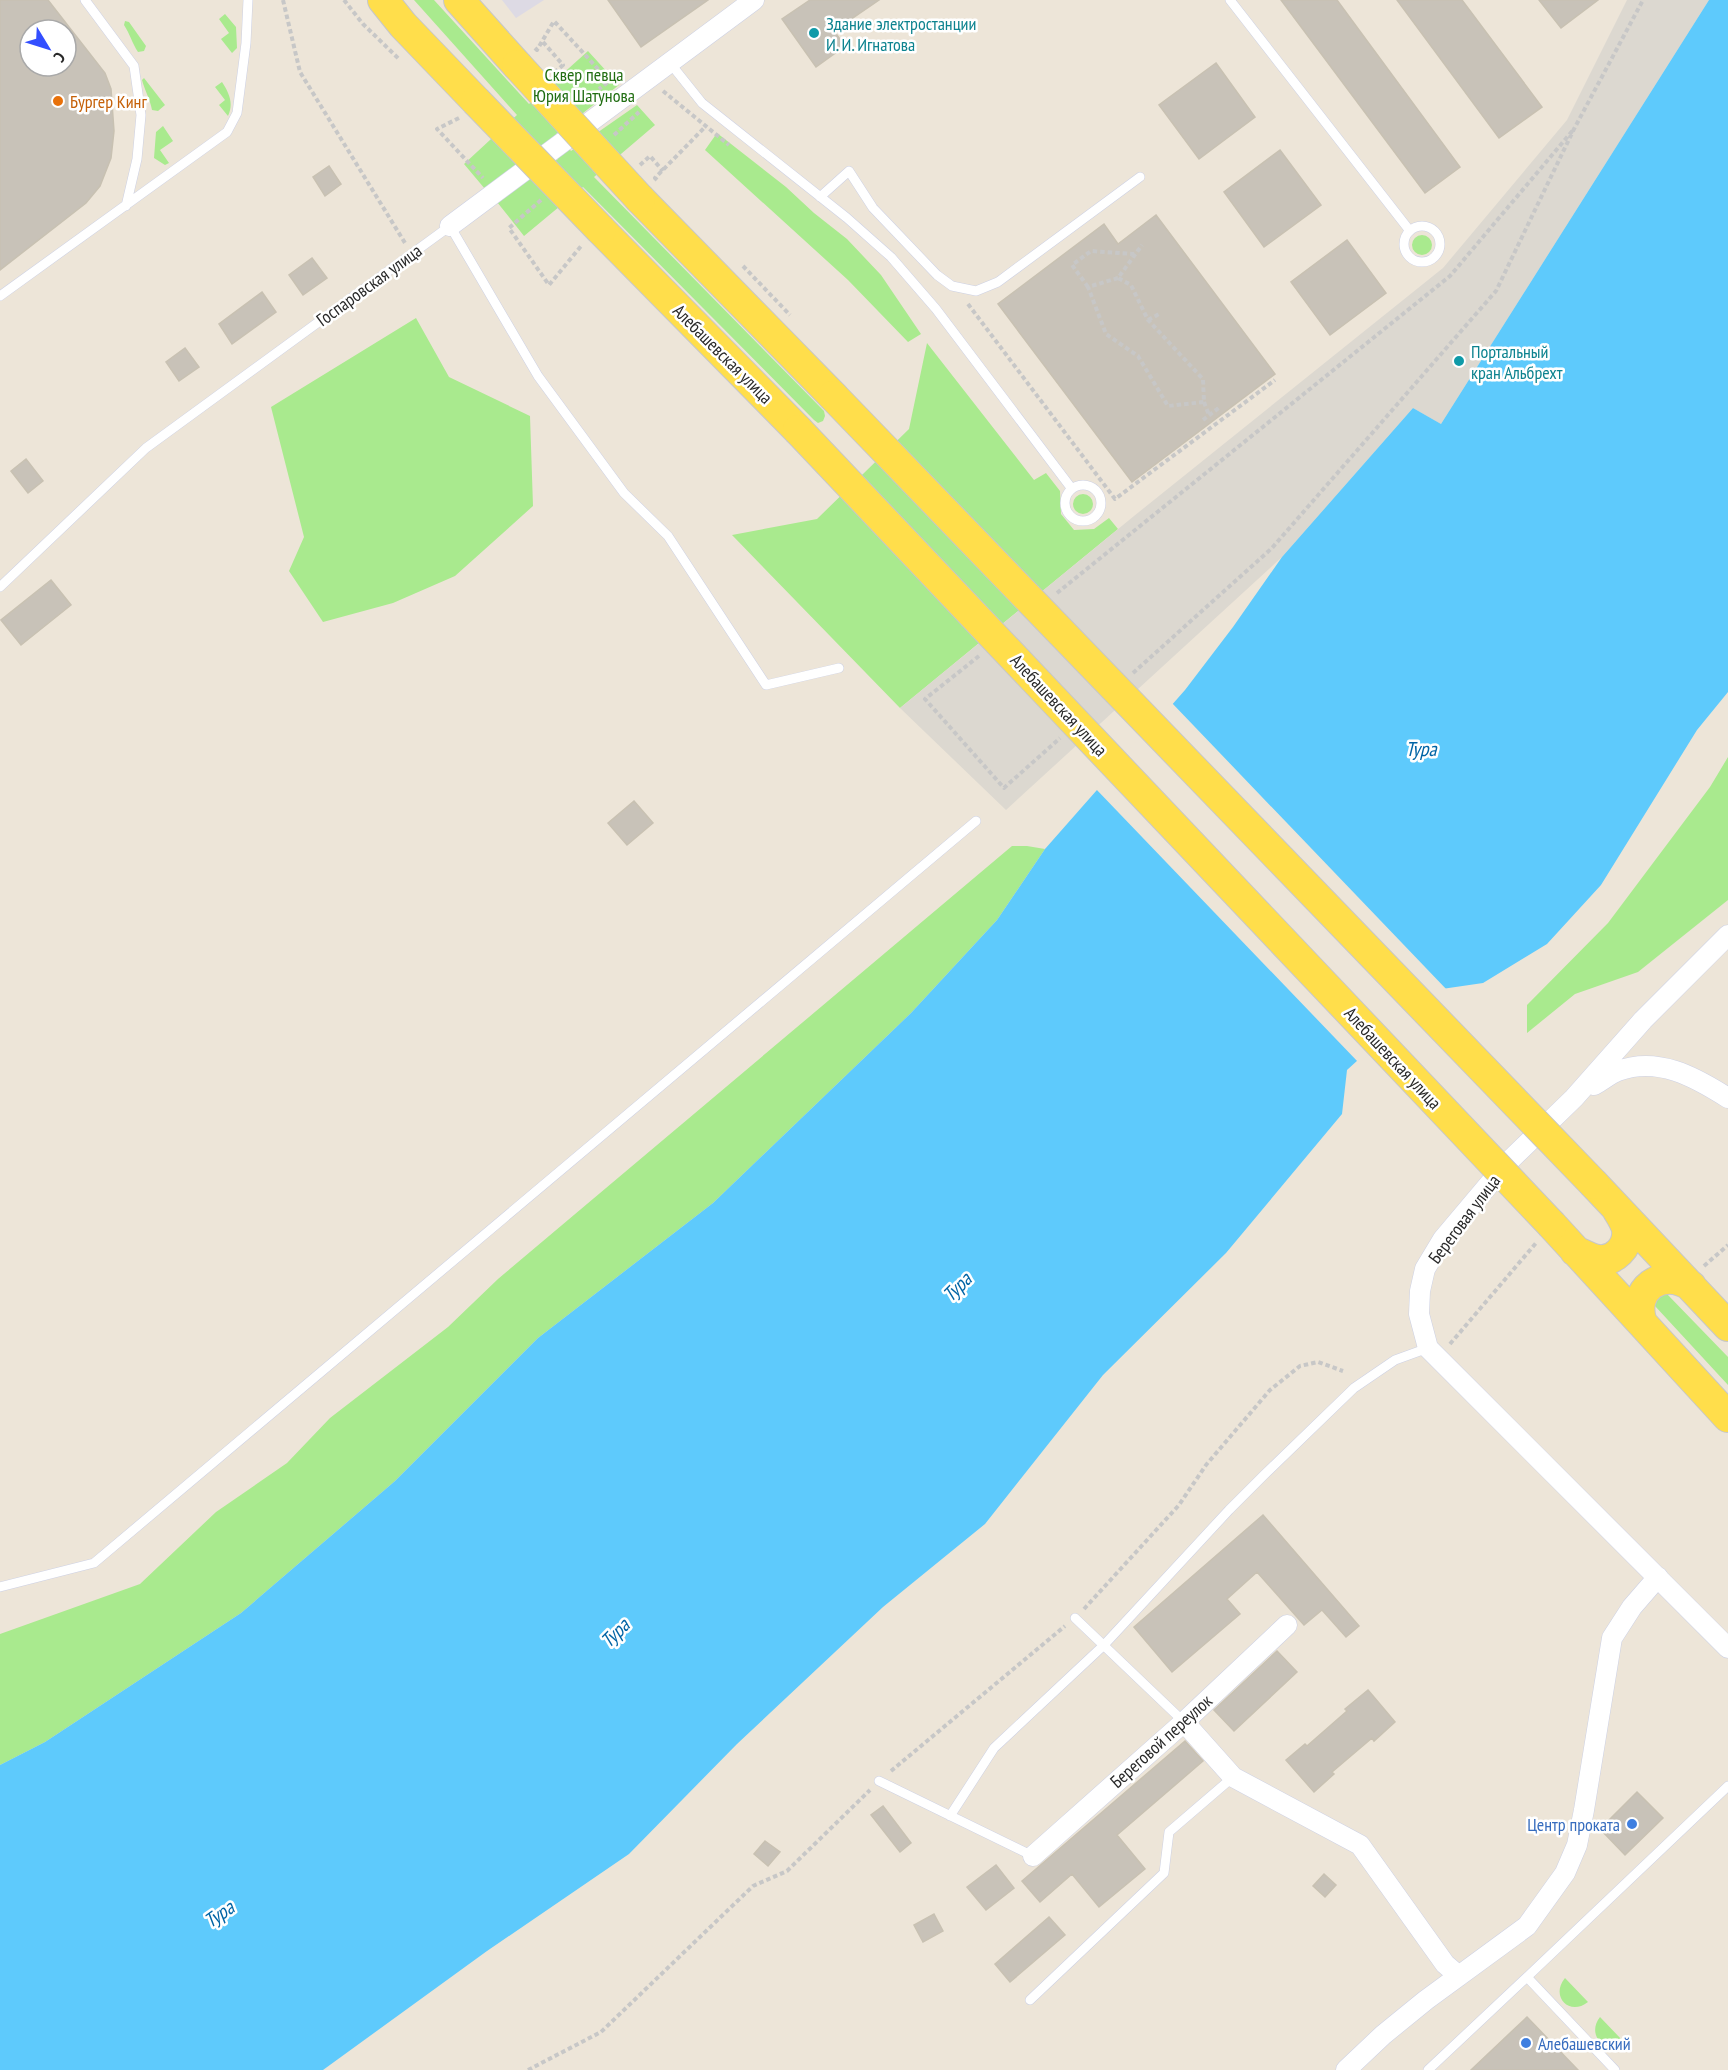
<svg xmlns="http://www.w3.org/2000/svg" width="1728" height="2070" font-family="'PT Sans Narrow',sans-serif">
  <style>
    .industrial { fill: #dddae4 }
    .green { fill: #a9ea8e }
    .plaza { fill: #dcd8d0 }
    .water { fill: #5ecafc }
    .pier { fill: #ede5d8 }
    .building { fill: #c8c2b8; stroke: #c8c1b2; stroke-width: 1.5; fill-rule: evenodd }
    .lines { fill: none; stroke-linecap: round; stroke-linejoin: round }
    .service-casing { stroke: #cdd1e4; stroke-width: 10 }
    .minor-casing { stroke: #cdd1e4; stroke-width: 21 }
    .primary-casing { stroke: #c7c7c7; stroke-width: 32 }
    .path { stroke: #c7c7c7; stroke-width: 4; stroke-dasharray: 4.5 3; stroke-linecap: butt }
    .service { stroke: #fff; stroke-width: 9 }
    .minor { stroke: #fff; stroke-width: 20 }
    .primary { stroke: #ffde4b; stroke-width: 30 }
    .primary-bridge-casing { stroke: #c7c7c7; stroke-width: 32; stroke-linecap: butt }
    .primary-bridge { stroke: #ffde4b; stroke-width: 30 }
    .culture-dot { fill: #0f9aa8; stroke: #fff; stroke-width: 2 }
    .food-dot { fill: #e8710a; stroke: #fff; stroke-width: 2 }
    .shop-dot { fill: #3f7fe0; stroke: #fff; stroke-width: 2 }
    .labels { text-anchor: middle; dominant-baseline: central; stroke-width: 5; stroke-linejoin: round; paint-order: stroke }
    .culture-label { font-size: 18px; fill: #0d838f; stroke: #fff; text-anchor: start }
    .park-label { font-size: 18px; fill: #206d11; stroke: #fff }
    .food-label { font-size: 18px; fill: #c56008; stroke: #fff; text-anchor: start }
    .street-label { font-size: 18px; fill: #292929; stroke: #fff }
    .shop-label { font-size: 18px; fill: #366cbe; stroke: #fff; text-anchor: end }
    .water-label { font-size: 20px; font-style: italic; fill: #0064a5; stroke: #fff }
  </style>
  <rect width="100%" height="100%" fill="#ede5d8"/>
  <!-- industrial -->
  <path class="industrial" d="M502,0H544L516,18Z"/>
  <!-- green -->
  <path class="green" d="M414,0H434L529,104L588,51L619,85L556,134L571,151L637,105L655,125L594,177L824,411L825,416L823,421L818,423L814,420L583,187L524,236L497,202L558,159L543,144L485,189L464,164L517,115Z
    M225,14L236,27L237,48L232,53L221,39L229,33L219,19Z
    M125,21L129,22L146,46L144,51L138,52C132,43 130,34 124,25Z
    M144,78L165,105L158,111L152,110C150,99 145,91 142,80Z
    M222,82C229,93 234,103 228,116L219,105L225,100L215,87Z
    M163,126L173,141L160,150L169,163L165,165L154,158L156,132Z
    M717,133L786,187L814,213L847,239L881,275L921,334L908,342L848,280L705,150Z
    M1412 245a10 10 0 1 1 20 0a10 10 0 1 1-20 0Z
    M416,318L449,377L530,416L533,506L455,576L393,603L323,622L289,571L304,537L271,407Z
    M927,343L1034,480L1046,473L1060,491L1061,514L1074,530L1094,529L1109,518L1118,529L900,708L732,535L817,519L909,429Z
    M1073 504a10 10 0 1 1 20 0a10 10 0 1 1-20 0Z
    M1728,757V900L1638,972L1575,994L1527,1033V1005L1608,923L1710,787Z
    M1012,846H1027L1045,849L997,920L911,1013L713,1203L538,1338L395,1481L241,1613L45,1742L0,1765V1634L140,1584L216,1512L287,1463L330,1418L448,1327L498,1279Z
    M1667,1294L1728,1357V1385L1655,1306L1656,1295Z
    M1565,1978L1588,2002C1569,2017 1550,1996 1565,1978Z
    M1600,2017L1623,2041C1605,2055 1586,2035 1600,2017Z"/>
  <!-- plaza -->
  <path class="plaza" d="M1627,0H1709L1441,424L1413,408L1282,557L1006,810L900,708L1134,516L1443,268L1567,120Z"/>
  <!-- water -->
  <path class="water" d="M1709,0H1728V692L1697,730L1601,885L1547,944L1483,983L1435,990L1347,1070L1342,1114L1226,1253L1103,1375L985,1524L883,1607L737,1744L629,1854L487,1951L323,2070H0V1765L45,1742L241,1613L395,1481L538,1338L713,1203L911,1013L997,920L1045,849L1185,690L1233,627L1282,557L1413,408L1441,424Z"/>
  <!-- pier -->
  <path class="pier" d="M1171,702L1448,991L1436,993L1359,1063L1095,788Z"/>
  <!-- building -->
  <path class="building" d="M0,0H48L105,73L111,89L114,131L111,158L100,186L86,203L0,270ZM30,30H66V66H30Z
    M608,0H708L641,47Z
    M810,0H879L834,31L845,46L816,67L782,19Z
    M1281,0H1337L1460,167L1425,193Z
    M1397,0H1462L1542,107L1499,138Z
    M1539,0H1598L1561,28Z
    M1216,63L1255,117L1199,159L1159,105Z
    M1280,150L1321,205L1264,247L1224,192Z
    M329,166L341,184L325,196L313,177Z
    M1156,215L1275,374L1132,482L998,304L1104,224L1118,244Z
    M1347,240L1386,293L1330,335L1291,282Z
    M312,258L327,278L303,295L289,275Z
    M262,292L276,312L232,344L219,324Z
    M185,348L199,367L179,381L166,362Z
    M26,459L43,481L28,493L11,471Z
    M51,580L71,605L21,645L1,620Z
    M634,801L653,823L627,845L608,823Z
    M1263,1515L1359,1626L1346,1637L1322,1610L1304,1625L1257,1572L1227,1599L1240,1614L1172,1672L1134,1627Z
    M1277,1651L1297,1672L1234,1731L1214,1710Z
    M1368,1690L1395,1722L1374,1741L1372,1738L1332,1772L1334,1774L1314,1792L1286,1760L1305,1744L1307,1746L1347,1711L1345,1709Z
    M1185,1741L1203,1761L1117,1835L1145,1869L1099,1907L1072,1874L1040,1902L1022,1881Z
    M1637,1792L1663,1818L1625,1855L1600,1829Z
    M883,1806L911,1843L900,1852L871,1815Z
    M765,1841L780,1852L768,1866L754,1854Z
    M996,1865L1014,1888L986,1910L967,1887Z
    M1324,1874L1336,1885L1325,1897L1313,1886Z
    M934,1914L943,1931L923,1942L914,1925Z
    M1049,1917L1065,1935L1010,1982L995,1964Z
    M1527,2017L1578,2070H1471Z"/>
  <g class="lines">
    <defs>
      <path id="service" d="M85,0L134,66L141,115L137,159L126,206
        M1230,0L1410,231
        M670,63L702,103L847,218L891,257L936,309L1072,489
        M820,197L849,171L873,208L937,275L952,286L976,291L998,282L1140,177
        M1404 244a18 18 0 1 1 36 0a18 18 0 1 1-36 0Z
        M0,296L227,132L237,113L246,43L248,0
        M1065 503a18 18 0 1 1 36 0a18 18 0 1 1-36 0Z
        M0,587L146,448L450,226L538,376L624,493L668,536L766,685L839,668
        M0,1587L94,1563L976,821
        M1075,1618L1184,1722
        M879,1781L1033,1856
        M950,1816L994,1748L1104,1645L1229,1510L1264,1475L1354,1388L1395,1360L1428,1348
        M1030,2000L1164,1873L1169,1832L1233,1777
        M1428,2070L1527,1977
        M1615,2070L1527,1977L1728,1786"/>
      <path id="minor" d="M450,226L754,0
        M1728,935L1643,1020L1574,1098L1507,1163L1443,1239L1425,1269L1420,1291L1419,1314L1428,1348L1728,1648
        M1594,1085C1602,1081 1610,1074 1618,1071C1658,1056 1695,1077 1728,1098
        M1184,1722L1233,1777L1360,1845L1445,1964L1459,1976
        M1033,1856L1184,1722L1287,1625
        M1346,2070L1383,2035L1426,2000L1527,1926L1565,1873L1577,1845L1584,1810L1612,1638L1632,1607L1658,1577"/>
      <path id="primary" d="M383,0L403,25L476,101
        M459,0L517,65
        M640,199L833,396
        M601,230L798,430
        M1594,1184L1728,1326
        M1552,1225L1728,1417
        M1575,1251C1583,1254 1590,1259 1598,1260C1614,1262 1629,1247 1627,1230C1626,1223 1621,1216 1617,1209
        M1642,1323C1630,1290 1662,1266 1691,1286"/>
    </defs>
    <!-- service casing -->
    <use href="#service" class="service-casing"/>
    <!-- minor casing -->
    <use href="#minor" class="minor-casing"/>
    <!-- primary casing -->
    <use href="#primary" class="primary-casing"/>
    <!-- path -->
    <path class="path" d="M283,0L300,72L405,243
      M344,0L363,24L400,60
      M543,42L563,65L555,72
      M535,48L537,50L554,21L609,81L599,89
      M663,91L729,145
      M459,118L437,129L483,178
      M614,135L639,112
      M640,165L650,156L663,171
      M657,180L655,178L705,127
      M541,200L509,228L549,285L582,245
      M743,266L790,315
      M1118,278L1088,287L1106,334L1138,356L1168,406L1204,402L1203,379L1148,320L1131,285L1118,278L1142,245
      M1088,287L1072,265L1091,251L1134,254
      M968,304L1115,499L1275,380
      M1148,320L1161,313
      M1204,402L1209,415
      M1203,420L1220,407
      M1057,593L1450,276L1574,129
      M979,656L925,699L1004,788L1060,738
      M1133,673L1272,548L1496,291L1574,129L1643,0
      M1704,1266L1728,1245
      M1450,1344L1536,1243
      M1084,1609L1179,1505L1206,1465L1270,1390L1300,1366L1318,1362L1343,1371
      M891,1771L1065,1626
      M528,2070L601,2032L753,1886L787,1871L870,1790"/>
    <!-- service -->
    <use href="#service" class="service"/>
    <!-- minor -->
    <use href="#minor" class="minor"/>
    <!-- primary -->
    <use href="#primary" class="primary"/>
    <defs>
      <path id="primary-bridge" d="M517,65L640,199
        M476,101L601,230
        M833,396L1594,1184
        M798,430L1552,1225"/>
    </defs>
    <!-- primary-bridge casing -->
    <use href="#primary-bridge" class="primary-bridge-casing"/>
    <!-- primary-bridge -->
    <use href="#primary-bridge" class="primary-bridge"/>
  </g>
  <!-- markers -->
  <g class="culture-dot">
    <circle cx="814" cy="33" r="6"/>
    <circle cx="1459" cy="361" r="6"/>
  </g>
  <circle class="food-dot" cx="58" cy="101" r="6"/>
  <g class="shop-dot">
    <circle cx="1632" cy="1824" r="6"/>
    <circle cx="1526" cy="2043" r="6"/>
  </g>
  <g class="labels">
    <!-- culture labels -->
    <g class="culture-label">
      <text x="826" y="23">Здание электростанции<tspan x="826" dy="21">И. И. Игнатова</tspan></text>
      <text x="1471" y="351">Портальный<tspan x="1471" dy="21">кран Альбрехт</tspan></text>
    </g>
    <!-- park labels -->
    <g class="park-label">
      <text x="584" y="74">Сквер певца<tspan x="584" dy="21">Юрия Шатунова</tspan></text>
    </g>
    <!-- food labels -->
    <g class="food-label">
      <text x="70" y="101">Бургер Кинг</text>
    </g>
    <!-- street labels -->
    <g class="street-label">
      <text transform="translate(369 285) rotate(-36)">Госпаровская улица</text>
      <text transform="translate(723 354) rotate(45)">Алебашевская улица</text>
      <text transform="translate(1059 705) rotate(47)">Алебашевская улица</text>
      <text transform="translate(1393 1058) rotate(47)">Алебашевская улица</text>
      <text transform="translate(1464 1219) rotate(-53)">Береговая улица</text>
      <text transform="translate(1161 1741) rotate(-42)">Береговой переулок</text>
    </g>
    <!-- shop labels -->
    <g class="shop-label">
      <text x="1620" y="1824">Центр проката</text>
      <text x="1538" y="2043" text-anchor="start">Алебашевский</text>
    </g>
    <!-- water labels -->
    <g class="water-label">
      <text x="1421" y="749">Тура</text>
      <text transform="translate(957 1287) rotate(-45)">Тура</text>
      <text transform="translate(615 1633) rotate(-45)">Тура</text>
      <text transform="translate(219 1914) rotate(-35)">Тура</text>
    </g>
  </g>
  <!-- north arrow -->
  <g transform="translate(48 48) rotate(128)"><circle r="28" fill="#ffffff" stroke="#a9a9a9" stroke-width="1.5"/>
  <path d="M0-4.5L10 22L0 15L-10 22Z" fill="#334fff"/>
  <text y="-9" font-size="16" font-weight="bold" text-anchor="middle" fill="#292929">С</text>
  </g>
</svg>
